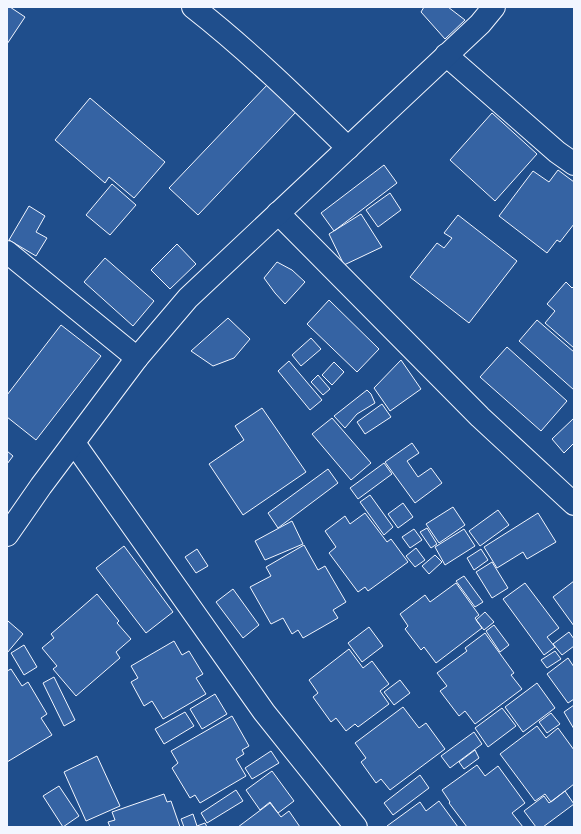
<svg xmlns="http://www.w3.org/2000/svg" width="581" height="834" font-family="'IBM Plex Sans',sans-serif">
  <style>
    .building { fill: #3563a3; stroke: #f2f6ff }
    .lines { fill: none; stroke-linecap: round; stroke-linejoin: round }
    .minor-casing { stroke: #f2f6ff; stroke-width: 24 }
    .major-casing { stroke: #f2f6ff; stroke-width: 24 }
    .minor { stroke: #1f4e8c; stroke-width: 22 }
    .major { stroke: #1f4e8c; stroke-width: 22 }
  </style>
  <rect width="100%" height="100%" fill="#1f4e8c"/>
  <!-- building -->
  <path class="building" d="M7,7H10L25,17L7,44Z
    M424,7H448L465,20L445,39L421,12Z
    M268,84L296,112L198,215L169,188Z
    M90,98L165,162L134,198L109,177L105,183L55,140Z
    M492,113L537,154L495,201L450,160Z
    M384,165L397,183L334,231L321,213Z
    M558,170L574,182V224L560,242L557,240L547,253L499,216L533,171L549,182Z
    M112,184L136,205L110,235L86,215Z
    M390,193L401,210L378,227L366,210Z
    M29,206L45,216L36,232L47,238L36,256L9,240Z
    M361,214L382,247L344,265L329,234Z
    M458,215L517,261L469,323L410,277L437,243L444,248L452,238L444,233Z
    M177,244L196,264L170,289L151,270Z
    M105,258L154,301L133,326L84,282Z
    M277,262L292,270L305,282L285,304L275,293L264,278Z
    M566,282L572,288L574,286V348L545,323L555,311L547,304Z
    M329,300L379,349L357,372L307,324Z
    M228,318L250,339L234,358L213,366L191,351Z
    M537,320L574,352V390L519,341Z
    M61,325L101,356L36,440L7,417V395Z
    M311,338L321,349L301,366L292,355Z
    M507,347L567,401L541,431L480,377Z
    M401,360L421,389L390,411L374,388Z
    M289,361L322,400L310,410L278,371Z
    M334,362L344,372L332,385L322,375Z
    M318,375L330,389L323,395L311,382Z
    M367,390L371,394L375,403L357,414L345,428L334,416Z
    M382,404L391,417L365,434L357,422Z
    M262,408L306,472L243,515L209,464L244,440L235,426Z
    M332,418L371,463L351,480L312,434Z
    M574,418V443L564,453L552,439Z
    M412,443L419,453L407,461L418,477L431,468L442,483L415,503L385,462Z
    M7,451L13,456L7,464Z
    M384,463L392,474L358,499L350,488Z
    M328,469L338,483L278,528L268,513Z
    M370,495L393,527L384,535L360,502Z
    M403,503L413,517L398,528L388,514Z
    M453,507L465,525L439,543L426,524Z
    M498,510L509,525L480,546L469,531Z
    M365,513L387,542L391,539L408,562L368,591L365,587L358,592L329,553L336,547L325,531L345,516L350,524Z
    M538,513L556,542L527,559L523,552L497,568L484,547Z
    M292,521L303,544L265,560L255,541Z
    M427,528L437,544L431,548L420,532Z
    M414,529L422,540L410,548L402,537Z
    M464,529L475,546L445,565L435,547Z
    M304,545L318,570L325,566L346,602L333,610L338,618L303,638L298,630L292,634L283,618L271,624L250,587L271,576L266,567Z
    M124,546L173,612L146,633L96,568Z
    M416,548L425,560L415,567L406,556Z
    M197,549L208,566L196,573L185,557Z
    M481,549L488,560L474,570L467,558Z
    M435,555L442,562L429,574L422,566Z
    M492,562L508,588L492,598L476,572Z
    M464,576L483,602L475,607L456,581Z
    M574,581V626L553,597Z
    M456,583L479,615L475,618L482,628L436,663L424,647L421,650L405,629L408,626L400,614L425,595L430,602Z
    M525,583L559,628L547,637L555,647L544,655L503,599Z
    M233,589L259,625L243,638L216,602Z
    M97,594L119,621L117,623L131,639L116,652L120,658L76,696L53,669L57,666L42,648L54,638L51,634Z
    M485,612L494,622L484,630L476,620Z
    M8,621L23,634L7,653V623Z
    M494,625L509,645L500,652L486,631Z
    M369,627L383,646L362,662L348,643Z
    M569,632L574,639V646L562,655L553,644Z
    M485,633L514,673L511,675L522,689L475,724L465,711L459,716L440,691L447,686L437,673L467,651L465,648Z
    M174,641L182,655L189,651L203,674L196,678L206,694L163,719L152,701L144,706L131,682L138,678L131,666Z
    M24,645L37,667L24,675L11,653Z
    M349,649L363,668L372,661L389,684L380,691L389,704L358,727L355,724L346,731L336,718L331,722L313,697L318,693L309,680Z
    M555,651L561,659L547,668L541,660Z
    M568,658L574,667V699L568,703L547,674Z
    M11,669L22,686L28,682L47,714L41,718L52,735L7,762V671Z
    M54,677L75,720L64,726L43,683Z
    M400,680L410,693L394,705L384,692Z
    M537,683L555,708L523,732L505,707Z
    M215,694L227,714L202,729L190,709Z
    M574,705V729L564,712Z
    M403,707L419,728L426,723L445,749L390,790L381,779L376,783L361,762L366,758L355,743Z
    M502,708L516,726L488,747L475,728Z
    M185,712L194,726L164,744L155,729Z
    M551,713L560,724L547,733L539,722Z
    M232,716L249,746L242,750L244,754L236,759L246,776L200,803L195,795L190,798L172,768L178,763L171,751Z
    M537,726L546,738L558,728L574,750V784L551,802L545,794L535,801L500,754Z
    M474,732L482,744L450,768L441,756Z
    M475,750L479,758L464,769L459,762Z
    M271,751L279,763L252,779L245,768Z
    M97,756L120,806L86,821L64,772Z
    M477,765L485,776L498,766L525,803L512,813L523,827H467L449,803L450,802L442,790Z
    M272,771L294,801L278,813L270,802L260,810L246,790Z
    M420,775L429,788L393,815L384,803Z
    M59,786L79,816L63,827L43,796Z
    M236,790L243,801L207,823L201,813Z
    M565,791L574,804L543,827H536L524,811L544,796L549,803Z
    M164,794L167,802L171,801L180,827H110L108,822L115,820L112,812Z
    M439,801L458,827H388L387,826L420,802L426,811Z
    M270,803L281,817L289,811L300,827H238Z
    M193,814L197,826L205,823L207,827H184L181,819Z"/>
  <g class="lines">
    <defs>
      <path id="minor" d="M193,7C248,50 298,99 348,148
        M446,55L557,152L574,164
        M278,213L480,417L574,504
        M7,252L137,358
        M74,443L264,712L356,827"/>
      <path id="major" d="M7,535L41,486L137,358L188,298L480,24L494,7"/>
    </defs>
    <!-- minor casing -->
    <use href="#minor" class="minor-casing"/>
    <!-- major casing -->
    <use href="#major" class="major-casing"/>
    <!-- minor -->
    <use href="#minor" class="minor"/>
    <!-- major -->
    <use href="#major" class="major"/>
  </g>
  <!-- border -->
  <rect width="581" height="834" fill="none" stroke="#f2f6ff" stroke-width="16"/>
</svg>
